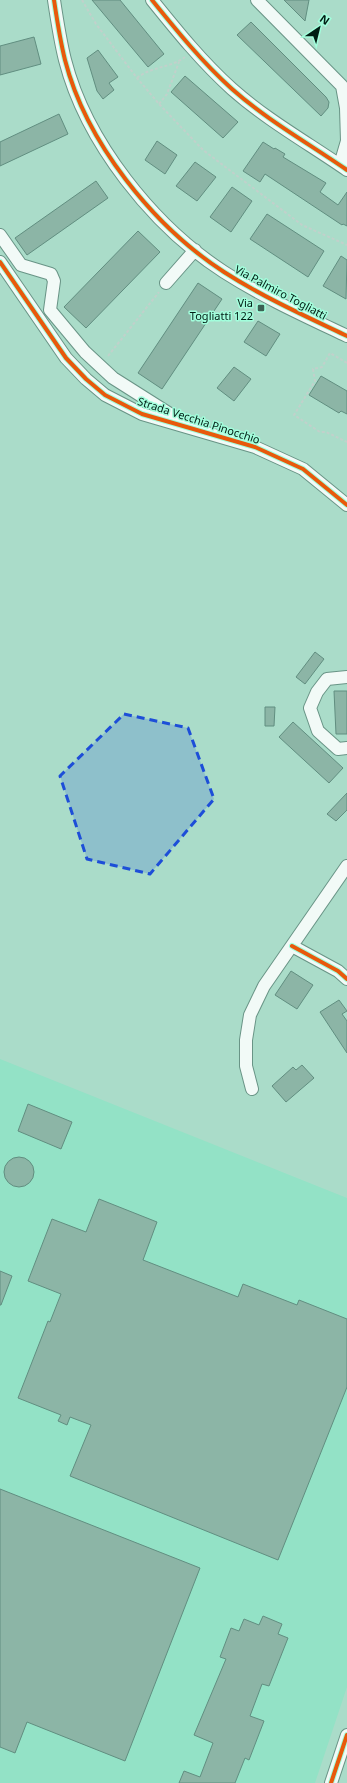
<svg xmlns="http://www.w3.org/2000/svg" width="347" height="1783" font-family="'Noto Sans',sans-serif">
  <style>
    .built { fill: #93e2c6 }
    .building { fill: #8cb5a6; stroke: #618e80 }
    .lines { fill: none; stroke-linecap: round; stroke-linejoin: round }
    .minor-casing { stroke: #699486; stroke-width: 14 }
    .path { stroke: #c1d1cb; stroke-width: 2; stroke-dasharray: 3 2; stroke-linecap: butt }
    .minor { stroke: #f2faf7; stroke-width: 12 }
    .cycleway-casing { stroke: #a2fedc; stroke-width: 6 }
    .cycleway { stroke: #e8590c; stroke-width: 4 }
    .marked { fill: #1d4ed8; fill-opacity: 0.2; stroke: #1d4ed8; stroke-width: 3; stroke-dasharray: 8 5; stroke-linejoin: round }
    .poi-dot { fill: #3c6053; stroke: #a2fedc; stroke-width: 1.5 }
    .labels { text-anchor: middle; dominant-baseline: central; stroke-width: 3; stroke-linejoin: round; paint-order: stroke }
    .street-label { font-size: 11px; fill: #011d14; stroke: #a2fedc }
    .poi-label { font-size: 11px; fill: #011d14; stroke: #a2fedc; text-anchor: end }
  </style>
  <rect width="100%" height="100%" fill="#aadcc9"/>
  <!-- built -->
  <path class="built" d="M0,1059L347,1198V1687L315,1783H0Z"/>
  <!-- building -->
  <path class="building" d="M92,0H120L164,54L148,67Z
    M284,0H309L305,21Z
    M251,22L326,97L329,102L328,108L321,116L237,35Z
    M34,37L41,64L0,75V46Z
    M98,50L118,77L109,83L114,90L103,99L97,91L87,58Z
    M185,76L238,122L223,138L171,92Z
    M59,114L68,134L0,166V142Z
    M157,141L177,155L165,174L145,160Z
    M263,142L274,149L275,148L285,154L283,157L326,183L320,192L338,205L347,192V226L343,224L342,225L265,174L260,182L243,171Z
    M195,162L216,177L197,201L176,186Z
    M96,181L108,198L27,255L15,238Z
    M232,187L252,201L231,232L210,217Z
    M267,214L324,251L308,277L250,239Z
    M138,231L160,252L86,328L64,307Z
    M341,256L347,260L346,299L323,286Z
    M198,283L222,299L162,389L138,373Z
    M258,321L280,334L266,356L244,342Z
    M234,367L251,379L234,401L217,388Z
    M321,376L347,391V414L341,411L339,413L309,395Z
    M315,652L324,659L305,684L296,677Z
    M334,691H347V734H336Z
    M265,707H275L274,726H265Z
    M293,722L343,768L329,783L279,737Z
    M347,793V810L336,821L327,814Z
    M291,971L313,985L297,1009L275,995Z
    M339,1000L347,1011L342,1014L347,1021V1053L320,1012Z
    M302,1065L314,1078L286,1102L272,1086L293,1067L296,1070Z
    M28,1104L72,1122L61,1149L18,1131Z
    M4 1172a15 15 0 1 1 30 0a15 15 0 1 1-30 0Z
    M99,1199L157,1222L143,1260L238,1297L243,1284L297,1305L299,1300L347,1319V1387L278,1560L70,1476L91,1425L70,1417L67,1425L58,1421L61,1415L18,1398L48,1321L50,1322L61,1294L28,1281L52,1219L86,1232Z
    M0,1271L12,1276L1,1305H0Z
    M0,1489L200,1568L125,1761L27,1722L15,1753L0,1747Z
    M263,1616L282,1624L278,1634L288,1638L269,1686L262,1684L250,1716L264,1721L249,1760L245,1758L235,1783H179L184,1771L200,1777L213,1743L194,1735L226,1659L220,1657L231,1628L239,1631L244,1619L259,1625Z"/>
  <g class="lines">
    <defs>
      <path id="minor" d="M54,0C57,20 60,40 65,60C86,142 153,226 224,272C263,297 305,316 347,336
        M152,0C177,31 202,62 232,89C267,120 308,143 347,170
        M257,0L342,86L346,108L347,141L340,165
        M0,235L21,265L51,274L54,281L50,310L85,352L113,378L181,421
        M0,262L66,358L86,379L105,395L142,414L255,447L303,469L347,505
        M166,283L195,250
        M347,677L327,679L317,692L310,708L318,731L338,749L347,748
        M292,946L338,971L347,979
        M252,1089L246,1066V1040L250,1015L264,986L347,866
        M331,1783L347,1735"/>
    </defs>
    <!-- minor casing -->
    <use href="#minor" class="minor-casing"/>
    <!-- path -->
    <path class="path" d="M82,0L96,24L137,78L159,104L203,150L302,225L347,245
      M137,78C152,66 171,68 185,57
      M159,104L167,94L179,62
      M108,356L159,292
      M347,363L330,353L322,367L313,369L315,381L294,415L320,432H326L347,442"/>
    <!-- minor -->
    <use href="#minor" class="minor"/>
    <defs>
      <path id="cycleway" d="M54,0C57,20 60,40 65,60C86,142 153,226 224,272C263,297 305,316 347,336
        M152,0C177,31 202,62 232,89C267,120 308,143 347,170
        M0,262L66,358L86,379L105,395L142,414L255,447L303,469L347,505
        M292,946L338,971L347,979
        M331,1783L347,1735"/>
    </defs>
    <!-- cycleway casing -->
    <use href="#cycleway" class="cycleway-casing"/>
    <!-- cycleway -->
    <use href="#cycleway" class="cycleway"/>
  </g>
  <!-- marked area -->
  <path class="marked" d="M124,714L188,728L214,799L150,874L87,859L60,776Z"/>
  <!-- markers -->
  <rect class="poi-dot" x="257" y="304" width="8" height="8" rx="2"/>
  <g class="labels">
    <!-- street labels -->
    <g class="street-label">
      <text transform="translate(281 292) rotate(28)">Via Palmiro Togliatti</text>
      <text transform="translate(199 420) rotate(18)">Strada Vecchia Pinocchio</text>
    </g>
    <!-- poi labels -->
    <g class="poi-label">
      <text x="253" y="302">Via<tspan x="253" dy="13">Togliatti 122</tspan></text>
    </g>
  </g>
  <!-- north arrow -->
  <g transform="translate(319 28) rotate(35)" stroke="#a2fedc" stroke-width="3" paint-order="stroke">
  <path d="M0-3L7 15L0 10L-7 15Z" fill="#011d14"/>
  <text y="-6" font-size="11" font-weight="bold" text-anchor="middle" fill="#011d14">N</text>
  </g>
</svg>
